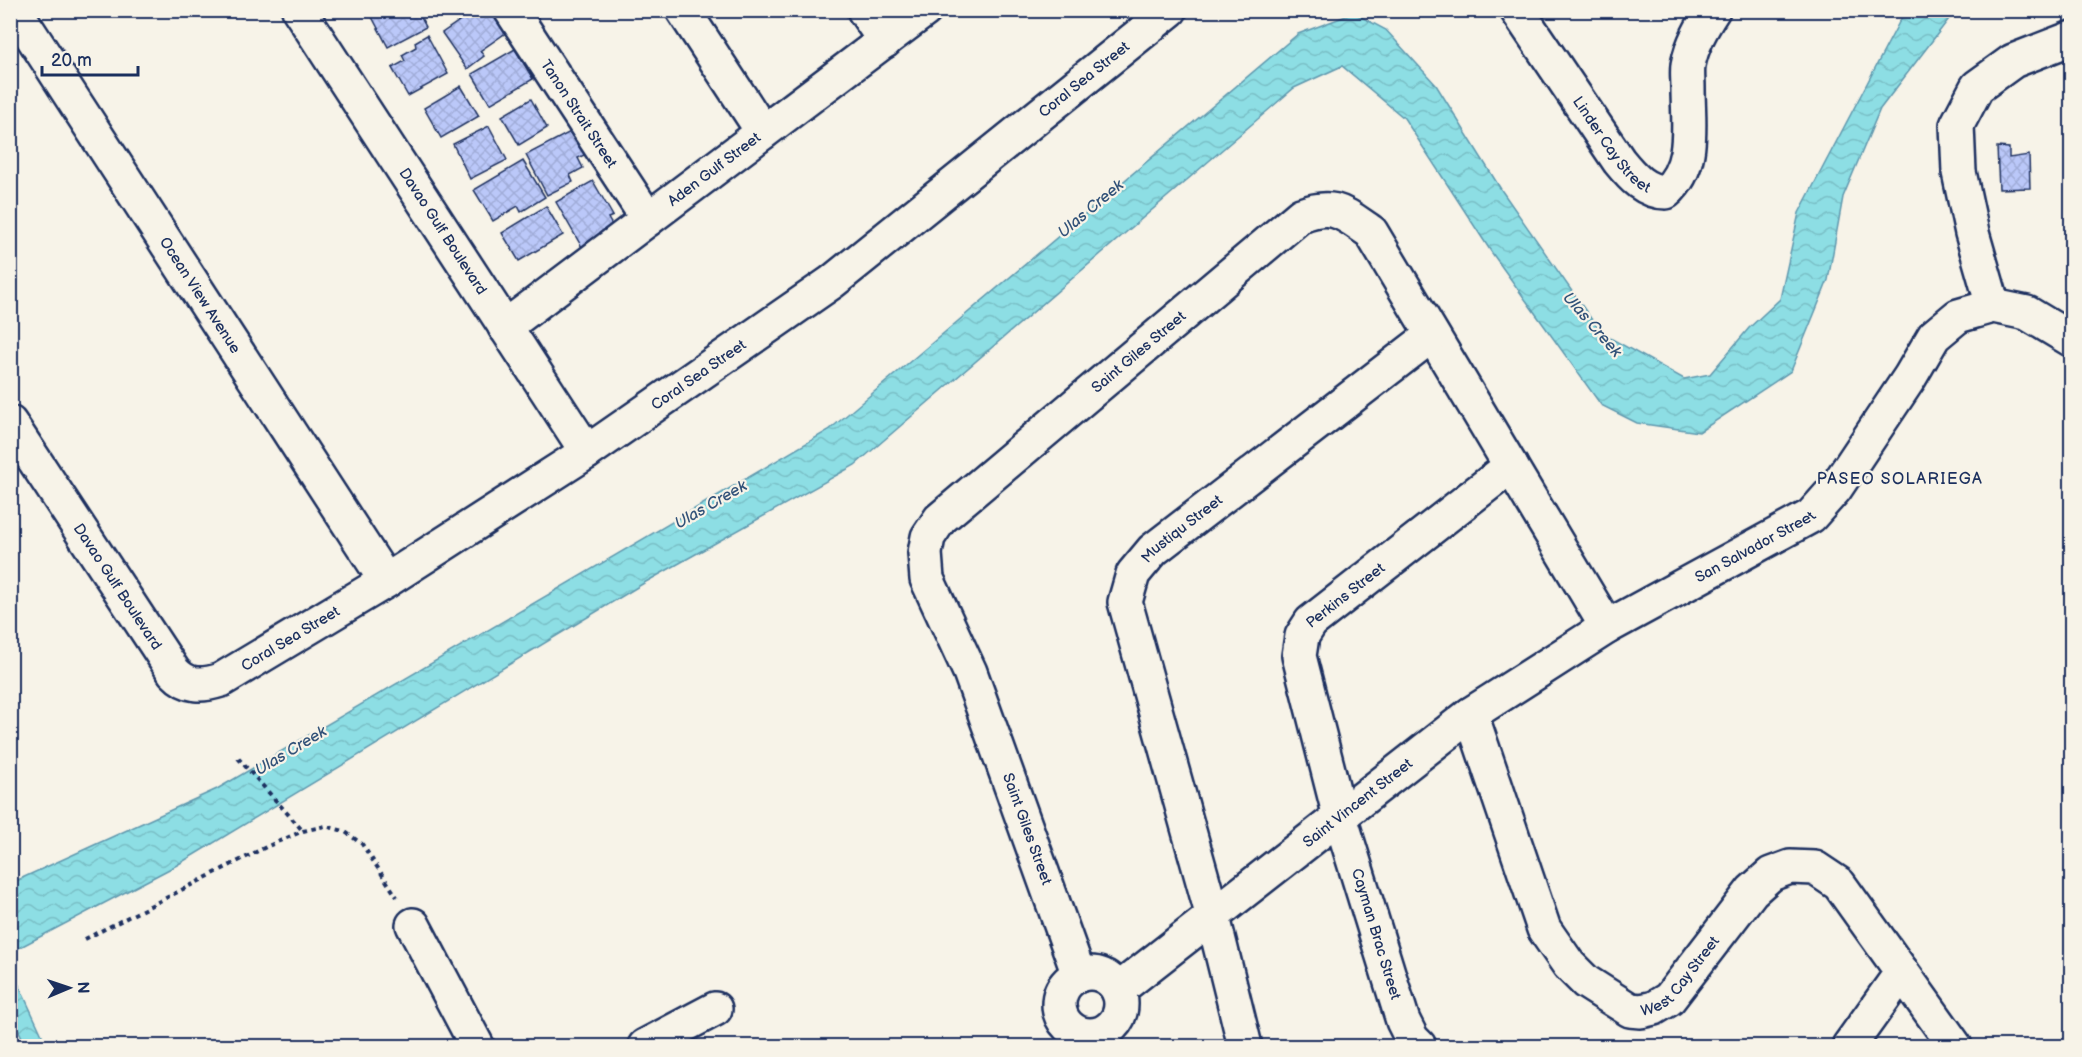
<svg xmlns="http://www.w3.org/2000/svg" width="2082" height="1057" font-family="'Balsamiq Sans',sans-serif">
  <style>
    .water { fill: url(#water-waves); stroke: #5f98ae; stroke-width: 1.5 }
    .building { fill: url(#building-cross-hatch); stroke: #1b2f5e; stroke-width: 1.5 }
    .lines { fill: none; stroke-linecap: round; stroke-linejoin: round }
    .street-casing { stroke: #1b2f5e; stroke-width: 38 }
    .path { stroke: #1b2f5e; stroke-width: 4; stroke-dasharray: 4.5 4.5; stroke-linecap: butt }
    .street { stroke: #f7f3e8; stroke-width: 33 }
    .labels { text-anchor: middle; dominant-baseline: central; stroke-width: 4.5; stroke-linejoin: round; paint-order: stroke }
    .street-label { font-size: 15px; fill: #1b2f5e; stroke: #f7f3e8 }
    .water-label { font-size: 16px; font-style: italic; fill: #325279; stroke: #f7f3e8 }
    .neighbourhood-label { font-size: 16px; letter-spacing: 1.5px; fill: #1b2f5e; stroke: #f7f3e8 }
  </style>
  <defs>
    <pattern id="water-waves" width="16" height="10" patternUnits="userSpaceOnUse" patternTransform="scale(1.5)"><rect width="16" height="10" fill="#8ddee4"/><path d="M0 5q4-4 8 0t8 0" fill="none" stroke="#79bfc6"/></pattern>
    <pattern id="building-cross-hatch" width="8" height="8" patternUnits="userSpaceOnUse" patternTransform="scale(1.5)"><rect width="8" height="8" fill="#bbc8f9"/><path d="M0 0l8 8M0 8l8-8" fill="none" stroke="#a0acd8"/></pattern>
  </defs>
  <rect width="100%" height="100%" fill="#f7f3e8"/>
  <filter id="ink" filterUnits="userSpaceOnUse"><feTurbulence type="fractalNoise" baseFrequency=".0167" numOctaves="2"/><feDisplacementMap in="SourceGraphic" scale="12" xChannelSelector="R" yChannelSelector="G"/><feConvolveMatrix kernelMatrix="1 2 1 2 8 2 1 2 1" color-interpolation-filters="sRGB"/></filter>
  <g filter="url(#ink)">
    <!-- water -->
    <path class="water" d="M1905,11H1955L1880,109L1843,197L1828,280L1791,371L1699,432L1637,423L1601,405L1492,253L1404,118L1342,66L1294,88L855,465L644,583L177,865L11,952V883L217,789L829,430L1298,34L1354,13L1386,30L1436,85L1502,191L1601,333L1684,379L1710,374L1749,328L1780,299L1799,213Z
      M11,968L47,1046H26L11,1014Z"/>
    <!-- building -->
    <path class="building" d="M379,10H417L426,27L388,47L371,15Z
      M475,10H492L507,32L480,51L484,56L467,69L442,33Z
      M427,35L448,74L408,96L392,68L405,61L402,55L416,47L415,42Z
      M515,49L533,79L490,104L472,74Z
      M461,86L479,116L441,138L424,108Z
      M531,99L547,128L519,145L502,116Z
      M489,126L507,160L470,179L453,144Z
      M578,128L590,152L578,158L583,168L570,175L573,182L547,195L526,155Z
      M1997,147L2009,148V158L2029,155L2030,188L1999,189Z
      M523,161L545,197L521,212L518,206L493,221L474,190Z
      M593,181L613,216L608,218L619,238L587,256L556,202Z
      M546,206L563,235L519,261L502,233Z"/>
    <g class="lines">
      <defs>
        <g id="street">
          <path id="s1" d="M15,10L386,581"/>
          <path id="s2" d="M299,10L587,452"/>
          <path id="s3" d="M511,10L648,219"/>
          <path d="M683,10L763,132"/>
          <path d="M864,10L885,41"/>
          <path id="s4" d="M1517,10L1619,161C1632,177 1645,192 1666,192C1696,166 1688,124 1688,88C1688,80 1687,72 1688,65C1692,44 1702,27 1713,10"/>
          <path d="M1993,306L1972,233L1959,172L1957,125L1977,87L2013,61L2072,38"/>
          <path id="s5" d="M505,327L925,10"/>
          <path id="s6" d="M10,423L174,672C188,687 202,686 221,680L386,581L587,452L832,282L1170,10"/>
          <path id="s7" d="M1471,714L1544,929L1569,965L1586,982L1630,1010L1641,1011L1654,1008L1669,999L1752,891L1771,874L1790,867L1815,868L1839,884L1955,1046"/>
          <path d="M413,925L477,1046"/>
          <circle cx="1090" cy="1004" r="31"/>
          <path id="s8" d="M1079,975L970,672L927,579L925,553L928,537L940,519L1301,215C1335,202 1344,214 1371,232L1607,627"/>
          <path id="s9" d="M1118,990L1471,714L1607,627L1811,516L1835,489L1910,377L1934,336L1958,316L1993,306L2027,313L2072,340"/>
          <path d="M645,1046L715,1009"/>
          <path id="s10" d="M1245,1046L1213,917L1125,602L1133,574L1153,550L1432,335"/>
          <path id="s11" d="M1419,1046L1412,1039L1403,1021L1340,817L1299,656L1302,636L1311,622L1511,466"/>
          <path d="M1849,1046L1902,972"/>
        </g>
      </defs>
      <!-- street casing -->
      <use href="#street" class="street-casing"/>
      <!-- path -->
      <path class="path" d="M238,758L303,831
        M85,939L268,846L303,831L325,826L344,831L362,844L397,897"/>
      <!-- street -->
      <use href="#street" class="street"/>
    </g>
  </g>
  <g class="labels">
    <!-- street labels -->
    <g class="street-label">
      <text stroke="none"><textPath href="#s6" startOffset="1402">Coral Sea Street</textPath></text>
      <text stroke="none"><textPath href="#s3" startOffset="124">Tanon Strait Street</textPath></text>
      <text stroke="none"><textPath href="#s4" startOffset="165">Linder Cay Street</textPath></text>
      <text stroke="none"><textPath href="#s5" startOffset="262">Aden Gulf Street</textPath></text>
      <text stroke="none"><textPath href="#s2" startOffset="264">Davao Gulf Boulevard</textPath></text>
      <text stroke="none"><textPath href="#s1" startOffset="340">Ocean View Avenue</textPath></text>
      <text stroke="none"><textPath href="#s8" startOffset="748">Saint Giles Street</textPath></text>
      <text stroke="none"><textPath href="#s6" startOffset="916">Coral Sea Street</textPath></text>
      <text stroke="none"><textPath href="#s10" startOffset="556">Mustiqu Street</textPath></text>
      <text stroke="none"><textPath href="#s9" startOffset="778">San Salvador Street</textPath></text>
      <text stroke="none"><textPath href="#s6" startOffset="196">Davao Gulf Boulevard</textPath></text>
      <text stroke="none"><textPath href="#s11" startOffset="490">Perkins Street</textPath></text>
      <text stroke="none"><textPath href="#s6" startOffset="430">Coral Sea Street</textPath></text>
      <text stroke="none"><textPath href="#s9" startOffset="304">Saint Vincent Street</textPath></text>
      <text transform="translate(1027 829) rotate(70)">Saint Giles Street</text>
      <text transform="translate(1376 934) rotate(73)">Cayman Brac Street</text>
      <text stroke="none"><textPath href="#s7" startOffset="412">West Cay Street</textPath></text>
    </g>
    <!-- water labels -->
    <g class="water-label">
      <text transform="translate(1091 209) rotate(-40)">Ulas Creek</text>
      <text transform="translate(1592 325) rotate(49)">Ulas Creek</text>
      <text transform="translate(711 505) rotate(-30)">Ulas Creek</text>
      <text transform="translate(291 751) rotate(-31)">Ulas Creek</text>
    </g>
    <!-- neighbourhood labels -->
    <g class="neighbourhood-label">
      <text x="1900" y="479">PASEO SOLARIEGA</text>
    </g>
  </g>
  <!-- margin -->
  <rect width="2082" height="1057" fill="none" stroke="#f7f3e8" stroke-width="36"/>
  <rect x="18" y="18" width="2046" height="1021" fill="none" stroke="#1b2f5e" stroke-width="2" filter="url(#ink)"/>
  <!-- north arrow -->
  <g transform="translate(69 988) rotate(88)" stroke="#f7f3e8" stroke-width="4.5" paint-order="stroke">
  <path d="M0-4.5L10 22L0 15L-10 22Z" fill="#1b2f5e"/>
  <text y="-9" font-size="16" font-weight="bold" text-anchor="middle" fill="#1b2f5e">N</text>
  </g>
  <!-- scale -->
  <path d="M42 66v9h96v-9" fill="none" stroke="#1b2f5e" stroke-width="3"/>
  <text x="51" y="66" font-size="18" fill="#1b2f5e" stroke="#f7f3e8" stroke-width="4.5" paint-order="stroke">20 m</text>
</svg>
